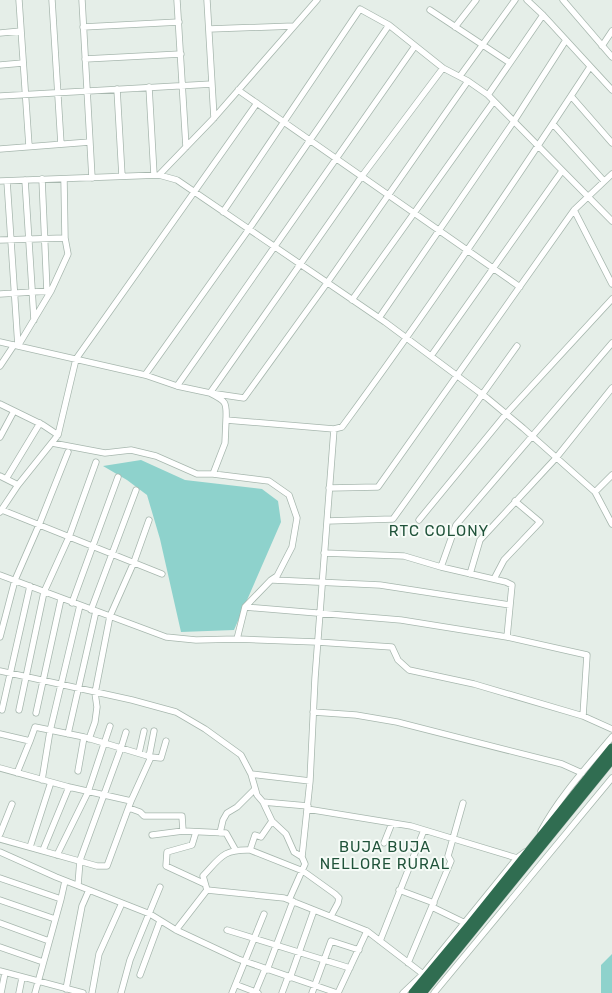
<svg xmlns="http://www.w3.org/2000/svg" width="612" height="993" font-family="Rubik,sans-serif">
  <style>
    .water { fill: #8ed2cc }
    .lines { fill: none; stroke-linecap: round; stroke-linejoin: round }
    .minor-casing { stroke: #a7b7ae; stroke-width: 7 }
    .highway-casing { stroke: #c2cac6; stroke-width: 10 }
    .minor { stroke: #fff; stroke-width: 5.5 }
    .highway { stroke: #306d51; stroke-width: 9 }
    .labels { text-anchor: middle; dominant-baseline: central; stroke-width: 4; stroke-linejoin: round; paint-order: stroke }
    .quarter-label { font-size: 15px; letter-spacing: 1px; fill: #20533a; stroke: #f6fbf7 }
  </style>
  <rect width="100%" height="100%" fill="#e5eee8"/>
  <!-- water -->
  <path class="water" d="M141,460L185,480L262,489L278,501L281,522L234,630L181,632L160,539L147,495L127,480L103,466Z
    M612,954V993H601V965Z"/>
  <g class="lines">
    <defs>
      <path id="minor" d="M19,0L29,146
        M52,0L61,144
        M82,0L92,178
        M177,0L186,147
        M207,0L214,118
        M527,0L543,15L612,90
        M563,0L612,57
        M430,10L510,63
        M543,15L488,95L612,221
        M83,27L179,22
        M455,27L476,0
        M209,29L294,26
        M0,33L21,31
        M602,46L612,31
        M85,59L181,54
        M0,65L23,63
        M443,68L362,176L210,393C226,401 227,402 226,420L334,429L342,427C428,310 510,189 590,67
        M460,76L515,0
        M149,87L154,175
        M117,89L122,176
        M238,90L520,287
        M0,96L212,84
        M571,96L612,143
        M553,124L604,181
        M0,149L90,142
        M612,174L574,210L612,284
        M159,175L214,118L317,0
        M42,179L47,292
        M25,180L34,320
        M0,181L159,175L177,180L385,322L487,398L523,428L595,492L612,524
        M7,181L18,346
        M223,212L360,9L389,25L443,68L468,81
        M0,240L65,238
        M0,294L49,291
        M352,300L494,101
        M379,318L514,121L566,40
        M0,342L145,375L177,386L210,393L244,398L327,283L468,81L488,95
        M18,346L51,291L68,254L65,238L64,179
        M431,356L562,171
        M0,366L14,345
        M145,375L249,229L389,25
        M177,386L415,46
        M0,404L43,425L58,435L18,485L0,512
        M226,420L225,443L213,474L269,481L289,495L297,518L292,547L277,576L271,580L245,607L237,639
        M58,435L76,359L257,103
        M0,437L14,411
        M52,443L105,453L131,450L156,456L197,474H213
        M0,476L18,485
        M6,479L40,423
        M329,488L378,487L574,210
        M595,492L612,475
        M2,510L162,574
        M419,520L506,414L612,299
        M327,521L393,519L517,346
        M324,553L404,556L441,567L506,582L512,585L507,637
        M441,567L456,525L612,343
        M470,574L480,540L556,458L612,388
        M0,575L166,637L196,640L237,639L317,642L392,647L398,660L409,670L474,684L583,716L612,729
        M494,579L504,560L540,522L515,501
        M273,580L380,585L510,605
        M72,603L118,477
        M245,607L401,620L507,637L587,655L583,716
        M91,610L136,490
        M0,637L15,580L39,525L68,452
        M0,671L132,700L176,712L205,729L241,755L251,774L257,795L263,802L272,821
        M2,710L30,586
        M19,710L44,592L69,537L96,462
        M313,712L356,715L397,722L562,764L582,773
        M36,713L61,599
        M0,734L30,741L35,727L84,737L151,757L161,758L166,741
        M68,734L96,611
        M89,739L95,722L97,707L95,693L110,616L134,562L149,520
        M139,753L144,731
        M149,757L154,731
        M0,768L69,787L131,801
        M78,771L84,737
        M17,773L30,741
        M251,774L310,781
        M42,780L50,731L80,605
        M263,802L308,806
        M129,808L140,812L144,816H182L183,831
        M307,809L411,826L517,858
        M541,831C559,797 587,767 612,737
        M196,832L192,845L167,852L166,866L205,884
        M220,833L223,820L227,813L237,807L255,789
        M0,834L12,804
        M152,835L183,831L226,833L235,849
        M0,839L97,866H107L131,801L151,757
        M384,843L392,823
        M30,847L51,782
        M43,850L69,787
        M250,850L303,871L335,894L339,898L338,903L331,916
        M0,852L56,877L150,914L176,930L238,959L337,993
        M57,855L88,792L110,726
        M0,878L61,899L35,993
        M78,885L80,860L121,748L126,732
        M207,890L203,876C220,858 223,849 250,850L255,835L261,837L272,821L286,834L294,852L302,857L310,781L315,678L334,429
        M399,890L434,903
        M61,899L65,881
        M0,900L55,919
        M289,900L305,864L302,857
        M432,907L465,923
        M0,923L49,941
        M176,930L207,890L284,898L367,931L338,993
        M227,930L350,968
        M367,931L423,974
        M380,941L424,830
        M0,947L43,962
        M408,963L451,861L448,856L463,803
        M267,970L293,901
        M0,971L83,993
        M140,975L160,921
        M290,978L314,910
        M237,985L258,993
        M66,989L82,906L89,890
        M1,993L5,973
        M19,993L22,978
        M92,993L99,954L122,903
        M121,993L130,960L160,887
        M232,993L264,914
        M255,993L265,969
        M282,993L288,977
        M312,993L331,941L359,950
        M403,993L423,974L517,858L525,852
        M434,993L612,778"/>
      <path id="highway" d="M413,993L469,926L612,748
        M422,993L612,759"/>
    </defs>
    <!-- minor casing -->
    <use href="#minor" class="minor-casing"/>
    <!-- highway casing -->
    <use href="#highway" class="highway-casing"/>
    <!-- minor -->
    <use href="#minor" class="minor"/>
    <!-- highway -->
    <use href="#highway" class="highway"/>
  </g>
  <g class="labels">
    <!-- quarter labels -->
    <g class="quarter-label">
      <text x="439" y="531">RTC COLONY</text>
      <text x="385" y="847">BUJA BUJA<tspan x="385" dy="17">NELLORE RURAL</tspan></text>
    </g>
  </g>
</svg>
